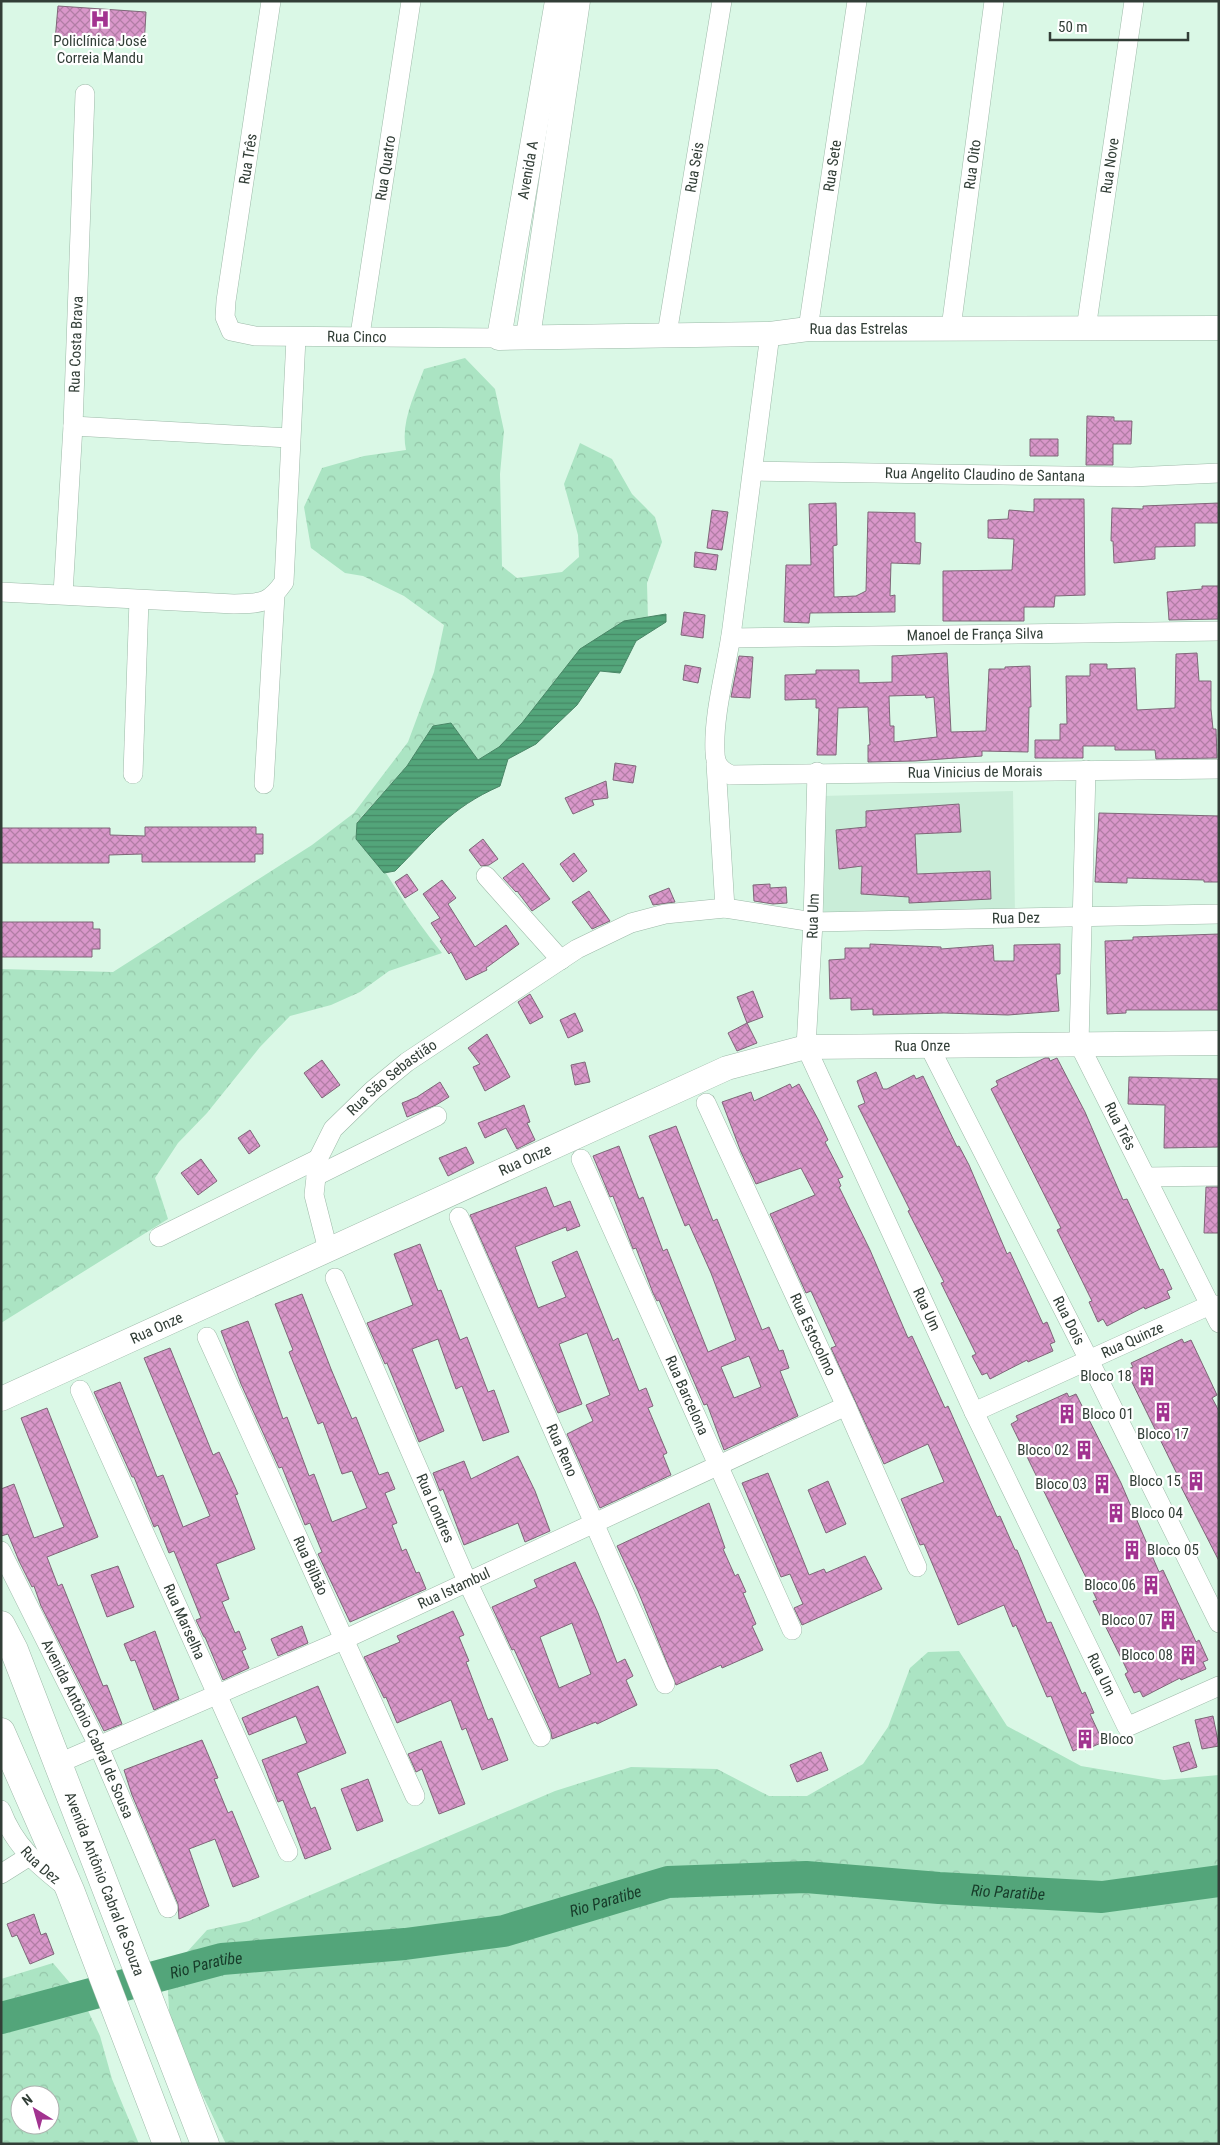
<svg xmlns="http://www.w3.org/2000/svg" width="1220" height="2145" font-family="'Roboto Condensed',sans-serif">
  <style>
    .built { fill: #c9edd8 }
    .forest { fill: url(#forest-crowns); fill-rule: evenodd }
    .water { fill: url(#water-rules); stroke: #498666 }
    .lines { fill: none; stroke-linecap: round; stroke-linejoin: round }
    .river { stroke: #53a57a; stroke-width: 32 }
    .building { fill: url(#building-cross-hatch); stroke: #7e6778; fill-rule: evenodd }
    .minor-casing { stroke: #9db9a8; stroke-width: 20 }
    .tertiary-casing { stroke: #9db9a8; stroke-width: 25 }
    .trunk-casing { stroke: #9db9a8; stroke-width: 29 }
    .minor { stroke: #fff; stroke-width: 19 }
    .tertiary { stroke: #fff; stroke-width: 24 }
    .trunk { stroke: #fff; stroke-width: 28 }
    .labels { text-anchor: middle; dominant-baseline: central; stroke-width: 4.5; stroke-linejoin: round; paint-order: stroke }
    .poi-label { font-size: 15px; fill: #323e37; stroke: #fff; text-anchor: end }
    .street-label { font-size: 15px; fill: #323e37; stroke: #fff }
    .water-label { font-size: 16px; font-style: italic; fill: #173b29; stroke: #fff }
  </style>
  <defs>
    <pattern id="forest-crowns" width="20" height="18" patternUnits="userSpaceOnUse" patternTransform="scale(1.25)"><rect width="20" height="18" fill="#abe4c3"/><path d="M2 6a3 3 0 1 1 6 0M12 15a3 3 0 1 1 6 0" fill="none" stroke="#94c5a8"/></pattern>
    <pattern id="water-rules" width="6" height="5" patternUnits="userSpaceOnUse" patternTransform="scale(1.25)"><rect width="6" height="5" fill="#53a57a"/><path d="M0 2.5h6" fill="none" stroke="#458865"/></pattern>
    <pattern id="building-cross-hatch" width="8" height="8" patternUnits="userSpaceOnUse" patternTransform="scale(1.25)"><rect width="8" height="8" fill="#d997ca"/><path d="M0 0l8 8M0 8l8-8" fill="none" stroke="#b17da5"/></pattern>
  </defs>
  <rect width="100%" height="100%" fill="#daf8e6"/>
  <!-- built -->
  <path class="built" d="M1013,791L1015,914L824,917L822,796Z"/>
  <!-- forest -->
  <path class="forest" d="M465,358L495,389L504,431L500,474L502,566L517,578L562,572L579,557L578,535L564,484L580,443L612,459L632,494L655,517L662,542L647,583L648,621L500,747L478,760L451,723L433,726L407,766L357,822C382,869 409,912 442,953L389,971L360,992L331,1005L290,1016L260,1047L207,1113L178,1143L155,1178L168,1219L1,1323V969L113,972L312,845L354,813L408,742L434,672L444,625L404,596L363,576L345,573L311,548L304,507L322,468L364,456L406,450C400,423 415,394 424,369Z
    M959,1651L1007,1726L1081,1766L1164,1780L1219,1775V2144H226L170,2027L167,1974L207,1930L249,1921L555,1791L631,1767L717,1769L769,1796H807L863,1764L888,1727L910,1668L928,1652Z
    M53,1963L81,1996L100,2036L112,2079L139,2144H1V1979ZM20,2095H50V2125H20Z"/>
  <!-- water -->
  <path class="water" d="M666,614V622L636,641L620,673L600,671L577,705L536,744L508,759L500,786C450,808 432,834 395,871L384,873L356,839L357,823L407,766L433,726L451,723L478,760L499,747L522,723L580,649L624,621Z"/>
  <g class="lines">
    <!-- river -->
    <path class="river" id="s1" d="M1,2018L222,1959L405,1944L504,1931L668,1882L806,1877L939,1888L1102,1897L1219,1881"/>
  </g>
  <!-- building -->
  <path class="building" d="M58,6L146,12L144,47L55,41Z
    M1087,416L1114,417V421H1132L1131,444H1113V465H1086Z
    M1030,439H1058V456H1030Z
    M1034,499H1084L1085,595L1055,596L1054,607H1024V621H943V571L1012,570L1014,539L988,538V520L1008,519L1009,510L1034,512Z
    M836,503L837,545L833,546L834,597L856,596L866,591L868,512L915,513V542L921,543L920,564L891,563L890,596L895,595V612L810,613L809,623L784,622L786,565H811L809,504Z
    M1219,503V523H1195V546L1155,547V559L1114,563L1113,541H1111L1112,508L1143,509V506Z
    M712,510L728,512L722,550L707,548Z
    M695,552L718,555L716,570L694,567Z
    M1202,586H1219V619L1169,620L1167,592L1202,589Z
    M684,612L705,615L703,638L681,635Z
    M947,653L951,732L986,731L989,669H1005V667L1030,666L1031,707H1029L1028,752L982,751V756L915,761L868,762V745H870L868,707L838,708L836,755H817L819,708H816V699L785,700V675L816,674V670H859V683L892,682V656ZM925,695L926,698L934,697L937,737L894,742V726H890L889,696Z
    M1197,653L1199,681H1211V709L1213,729H1216L1217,758L1156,759L1155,750H1115V746H1083V758H1035V740H1060V724H1067L1066,676H1090V664H1107V669L1135,668L1137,710L1175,708L1176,654Z
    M739,656L753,657L750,698L731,697Z
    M685,665L701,668L698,683L683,680Z
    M615,763L636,766L633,783L613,780Z
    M606,781L608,798L592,800L594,805L573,814L565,798Z
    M959,804L961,832L915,834L917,874L990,871L991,899L909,903V897L861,894L862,866L839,869L836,830L866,827V811Z
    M1099,813L1219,816V882H1204V880L1127,878V883L1095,882Z
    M145,827H256V834H263V854H255V862H142V854L109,855V863H1V828H110V835L145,836Z
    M483,839L498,859L489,865L481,866L469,850Z
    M574,853L587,871L573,882L560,864Z
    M523,863L550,899L532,911L517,891L516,892L503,878Z
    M407,874L418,890L405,898L395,882Z
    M442,880L456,898L448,904L475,947L506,925L519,944L486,968L487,970L466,980L451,952L449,954L440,941L442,940L431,923L440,918L423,894Z
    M770,884V888L786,887L787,903L773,904L754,901L753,885Z
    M669,888L675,902L653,905L649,896Z
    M589,891L610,921L592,929L572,902Z
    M1,922H93V929H100V949H92V957H1Z
    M1219,934V1010H1126V1013L1107,1014L1105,941L1133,940V937Z
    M870,944L941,947V949L993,945L994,961H1014V945L1060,944V974H1056L1059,1011L1008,1015L944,1013L873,1015V1009L851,1010V998L830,999L829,960L845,959V948H870Z
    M753,991L763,1017L747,1023L737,997Z
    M530,994L543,1017L530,1024L518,1002Z
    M575,1013L583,1031L568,1038L560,1020Z
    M747,1023L757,1043L737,1051L728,1033Z
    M487,1034L510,1077L485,1091L473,1067L480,1064L468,1048Z
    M1045,1058H1049L1050,1061L1057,1058L1085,1112L1123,1200L1127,1199L1160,1270L1163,1269L1172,1289L1167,1291L1170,1298L1145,1309L1144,1307L1107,1326L1103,1319L1098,1322L1089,1302L1092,1301L1057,1230L1061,1228L991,1089L998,1085L996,1081Z
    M322,1060L340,1085L322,1098L304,1073Z
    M585,1062L590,1082L575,1085L571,1065Z
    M876,1072L883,1089H887L914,1075L916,1079L923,1076L957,1147L959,1146L969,1165L1007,1254L1010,1252L1043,1324L1047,1322L1055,1342L1050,1344L1053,1351L1028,1362L1027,1360L990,1379L987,1373L982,1375L972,1356L976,1354L941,1283L944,1282L908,1211L910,1210L858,1106L865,1103L857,1081Z
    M1129,1077L1219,1079V1147L1164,1148L1165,1105L1128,1104Z
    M440,1082L449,1097L436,1105L407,1117L402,1103L417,1097Z
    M790,1084L792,1088L799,1084L819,1121L828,1140L825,1142L843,1177L838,1179L841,1186L839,1187L870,1250L908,1338L912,1336L945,1408L948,1406L997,1517L1000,1516L1015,1550H1017L1047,1623L1051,1622L1082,1694L1085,1692L1094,1713L1090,1714L1103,1742L1085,1750L1083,1747L1073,1751L1051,1696L1047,1697L1016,1625L1013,1627L1004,1605L958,1625L924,1544L920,1545L901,1499L944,1482L928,1444L884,1464L831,1348L836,1346L811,1291L806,1293L770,1214L815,1195L801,1168L756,1184L741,1152L722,1102L751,1092L754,1101Z
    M524,1105L530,1122L527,1123L535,1140L517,1149L506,1128L485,1138L478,1123Z
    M676,1126L713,1221L717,1219L762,1330L769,1327L779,1351L783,1350L789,1368L780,1371L798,1416L724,1450L707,1404L704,1405L659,1300L657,1301L653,1293L636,1248L633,1249L613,1196L610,1197L593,1156L619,1146L639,1199L643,1197L663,1251L667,1249L708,1352L736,1340L711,1273L689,1224L685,1226L649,1136ZM749,1356L761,1387L734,1398L721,1367Z
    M250,1130L260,1146L249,1154L238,1138Z
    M466,1147L474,1163L448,1176L439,1158Z
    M201,1159L217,1181L198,1195L181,1173Z
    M546,1187L554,1207L570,1201L580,1226L567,1231L566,1227L515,1247L538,1308L566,1297L552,1262L577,1251L613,1341L618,1338L639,1391L646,1388L653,1406L648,1408L667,1453L663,1455L671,1475L600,1508L567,1434L593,1421L586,1405L610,1395L587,1333L559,1344L582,1404L558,1413L470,1215Z
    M1206,1187H1219V1233H1204Z
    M420,1244L438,1291L441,1290L460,1340L467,1337L488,1392L494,1390L509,1432L483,1441L462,1386L456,1389L438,1339L412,1349L444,1431L419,1442L387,1363L385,1364L367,1323L413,1305L394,1254Z
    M302,1294L331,1369L352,1419L356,1417L379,1475L388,1472L395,1489L385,1493L397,1523L392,1525L402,1551L406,1549L416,1573L419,1572L426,1589L350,1622L318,1554L322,1552L310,1523L305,1525L282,1467L279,1468L241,1384L221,1331L248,1321L283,1419L287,1417L309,1476L314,1474L332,1522L367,1508L352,1471L342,1474L323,1422L318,1424L289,1352L293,1350L275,1304Z
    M1182,1339L1184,1343L1191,1340L1217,1395L1212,1398L1219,1411V1561L1175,1475L1177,1474L1126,1370L1133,1367L1131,1363Z
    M170,1348L213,1455L219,1452L230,1476L238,1494L235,1495L255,1549L216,1564L229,1599L222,1602L235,1633L239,1631L246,1649L242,1651L249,1668L223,1680L205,1637H204L196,1620L201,1618L174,1551L169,1553L158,1525L154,1527L134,1477H132L94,1392L120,1382L157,1477L163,1475L183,1527L210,1516L144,1358Z
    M1067,1393L1069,1397L1076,1394L1121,1483L1159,1572L1163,1570L1196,1642L1199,1640L1208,1660L1203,1662L1206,1669L1181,1680L1180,1678L1143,1697L1140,1691L1134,1693L1125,1674L1128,1672L1093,1601L1097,1600L1011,1424L1018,1420L1016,1416Z
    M47,1408L98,1537L47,1557L58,1586L62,1584L103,1686L107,1685L122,1724L104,1731L41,1606L34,1586L32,1587L19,1561L8,1534L1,1536V1489L14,1484L34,1538L64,1527L21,1418Z
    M518,1456L535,1491L550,1531L525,1542L518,1523L464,1545L443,1489L440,1491L433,1473L464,1461L471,1479Z
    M768,1473L809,1575L824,1569L826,1573L865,1556L882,1589L802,1625L794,1608L803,1604L790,1574L781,1577L742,1483Z
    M828,1481L846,1524L826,1533L808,1490Z
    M709,1503L725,1548L723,1549L735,1576L738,1574L746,1592L743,1593L756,1624L752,1626L763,1650L722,1668L721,1665L676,1685L638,1591L617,1546Z
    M575,1562L598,1613L617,1663L625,1659L633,1676L626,1680L637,1705L597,1724L596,1722L552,1739L551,1732L514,1649L512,1650L492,1607L537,1587L534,1580ZM572,1623L591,1674L559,1688L540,1637Z
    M118,1566L134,1607L107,1617L91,1575Z
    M453,1611L464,1635L459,1637L469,1661L466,1662L488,1720L492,1718L508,1760L482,1770L466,1728L462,1730L451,1700L397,1723L386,1697L384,1698L364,1657L400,1642L397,1636Z
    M302,1626L308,1643L278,1656L271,1639Z
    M155,1631L179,1699L154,1710L135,1660L131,1661L124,1644Z
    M318,1686L346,1753L297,1773L311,1809L315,1807L331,1849L305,1859L283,1800L278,1802L262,1760L307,1743L296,1716L249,1735L242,1718Z
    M1213,1716L1219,1746L1202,1749L1195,1720Z
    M202,1740L218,1778L214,1779L228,1813L232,1811L259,1877L233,1887L215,1839L189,1849L209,1906L179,1919L178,1904L132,1795L124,1770Z
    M441,1741L465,1804L439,1814L422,1769L416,1772L408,1754Z
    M1189,1742L1197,1767L1181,1772L1173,1747Z
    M821,1752L828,1770L797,1782L790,1765Z
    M368,1779L383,1821L357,1831L341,1789Z
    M34,1914L41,1935L46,1933L54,1954L30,1964L17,1935L12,1937L7,1924Z"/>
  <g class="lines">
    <defs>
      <g id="minor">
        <path id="s2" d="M271,1L226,301L225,317L231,331L255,336L499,338"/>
        <path id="s3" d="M951,328L994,1"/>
        <path id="s4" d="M808,329L857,1"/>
        <path id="s5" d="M1086,329L1134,1"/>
        <path id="s6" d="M667,334L722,1"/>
        <path id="s7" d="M770,334C758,432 745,530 732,628C727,667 713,713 715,752C715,764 720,770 731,775L1219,769"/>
        <path id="s8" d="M360,335L411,1"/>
        <path d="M73,426L289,438"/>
        <path id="s9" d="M753,471L1132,477L1219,473"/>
        <path d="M1,592L234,604C260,603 268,605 284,582L296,338"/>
        <path id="s10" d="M63,594L73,426L85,94"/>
        <path id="s11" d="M731,638L1219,631"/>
        <path d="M716,764L725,908"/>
        <path id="s12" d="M1086,770L1079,1044L1219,1323"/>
        <path id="s13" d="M817,772L813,922L806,1047L974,1412L1127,1727L1219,1686"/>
        <path d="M133,774L139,600"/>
        <path d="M264,784L275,595"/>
        <path d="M486,876L561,960"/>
        <path id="s14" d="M929,1046L1089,1360L1219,1623"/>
        <path id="s15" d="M706,1103L846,1406L917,1567"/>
        <path id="s16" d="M581,1159L792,1630"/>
        <path d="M316,1176L437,1116"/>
        <path d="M1147,1177L1219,1176"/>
        <path id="s17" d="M459,1217L665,1684"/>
        <path d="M159,1237L318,1159"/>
        <path id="s18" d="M328,1250L314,1195L318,1159L333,1129L373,1090L407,1062L577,949L631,923L665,914L725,908L813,922L1219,914"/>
        <path id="s19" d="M335,1278L467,1581L541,1737"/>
        <path id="s20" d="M207,1337L415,1796"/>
        <path id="s21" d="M80,1390L288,1852"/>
        <path id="s22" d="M974,1412L1210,1305H1219"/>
        <path id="s23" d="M1,1551L99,1747L168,1908"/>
        <path id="s24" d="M57,1764L343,1640L846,1406"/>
        <path id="s25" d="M1,1810C15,1847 37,1864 67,1888"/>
        <path d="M1,1874L28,1857"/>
      </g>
      <g id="tertiary">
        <path id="s26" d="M557,1L499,338L770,334L808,329L1219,328"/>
        <path d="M528,337L578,1"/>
        <path id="s27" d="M1,1399L727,1068L806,1047L1219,1043"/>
      </g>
      <g id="trunk">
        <path id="s28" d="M1,1625L14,1650L205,2144"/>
        <path d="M1,1732L70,1890L167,2144"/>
      </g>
    </defs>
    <!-- minor casing -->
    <use href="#minor" class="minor-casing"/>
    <!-- tertiary casing -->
    <use href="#tertiary" class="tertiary-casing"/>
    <!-- trunk casing -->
    <use href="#trunk" class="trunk-casing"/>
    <!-- minor -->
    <use href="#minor" class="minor"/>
    <!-- tertiary -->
    <use href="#tertiary" class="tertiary"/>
    <!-- trunk -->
    <use href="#trunk" class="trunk"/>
  </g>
  <!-- icons -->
  <defs>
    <symbol id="hospital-bare" viewBox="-9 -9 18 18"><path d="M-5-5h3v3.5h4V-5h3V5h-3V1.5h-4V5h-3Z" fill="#a23390" stroke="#fff" stroke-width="2.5" paint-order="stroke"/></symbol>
    <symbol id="building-bare" viewBox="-9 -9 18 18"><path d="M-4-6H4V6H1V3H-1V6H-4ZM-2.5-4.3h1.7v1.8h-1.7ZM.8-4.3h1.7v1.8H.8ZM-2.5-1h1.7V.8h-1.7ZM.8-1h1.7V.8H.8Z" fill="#a23390" stroke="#fff" stroke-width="2.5" paint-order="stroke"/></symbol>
  </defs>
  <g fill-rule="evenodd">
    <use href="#hospital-bare" x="86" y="5" width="28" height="28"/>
    <use href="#building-bare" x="1133" y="1362" width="28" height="28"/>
    <use href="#building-bare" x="1149" y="1398" width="28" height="28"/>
    <use href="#building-bare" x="1053" y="1400" width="28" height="28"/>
    <use href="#building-bare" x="1070" y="1436" width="28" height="28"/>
    <use href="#building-bare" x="1182" y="1467" width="28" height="28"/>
    <use href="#building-bare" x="1088" y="1470" width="28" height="28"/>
    <use href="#building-bare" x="1102" y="1499" width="28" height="28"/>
    <use href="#building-bare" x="1118" y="1536" width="28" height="28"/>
    <use href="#building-bare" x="1137" y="1571" width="28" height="28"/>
    <use href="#building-bare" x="1154" y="1606" width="28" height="28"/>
    <use href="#building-bare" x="1174" y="1641" width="28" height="28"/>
    <use href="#building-bare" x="1071" y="1725" width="28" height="28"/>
  </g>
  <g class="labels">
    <!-- poi labels -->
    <g class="poi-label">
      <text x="100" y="41" text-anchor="middle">Policlínica José<tspan x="100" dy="17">Correia Mandu</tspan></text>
      <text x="1132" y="1376">Bloco 18</text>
      <text x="1082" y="1414" text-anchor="start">Bloco 01</text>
      <text x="1163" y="1434" text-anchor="middle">Bloco 17</text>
      <text x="1069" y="1450">Bloco 02</text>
      <text x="1181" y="1481">Bloco 15</text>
      <text x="1087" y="1484">Bloco 03</text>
      <text x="1131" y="1513" text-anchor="start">Bloco 04</text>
      <text x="1147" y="1550" text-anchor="start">Bloco 05</text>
      <text x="1136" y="1585">Bloco 06</text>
      <text x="1153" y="1620">Bloco 07</text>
      <text x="1173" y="1655">Bloco 08</text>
      <text x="1100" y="1739" text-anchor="start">Bloco</text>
    </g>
    <!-- street labels -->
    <g class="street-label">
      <text transform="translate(248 159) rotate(-81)">Rua Três</text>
      <text stroke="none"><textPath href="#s4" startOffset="165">Rua Sete</textPath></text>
      <text stroke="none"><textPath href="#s3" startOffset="165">Rua Oito</textPath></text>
      <text stroke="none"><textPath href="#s5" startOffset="165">Rua Nove</textPath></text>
      <text stroke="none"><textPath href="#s8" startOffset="169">Rua Quatro</textPath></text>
      <text stroke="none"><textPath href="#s6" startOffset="169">Rua Seis</textPath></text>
      <text transform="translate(528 170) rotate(-80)">Avenida A</text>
      <text stroke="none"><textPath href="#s26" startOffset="702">Rua das Estrelas</textPath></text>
      <text stroke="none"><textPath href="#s2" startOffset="461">Rua Cinco</textPath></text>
      <text stroke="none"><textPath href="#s10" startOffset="250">Rua Costa Brava</textPath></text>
      <text stroke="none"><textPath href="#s9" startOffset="232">Rua Angelito Claudino de Santana</textPath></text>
      <text stroke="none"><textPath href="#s11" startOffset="244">Manoel de França Silva</textPath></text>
      <text stroke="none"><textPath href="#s7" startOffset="696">Rua Vinicius de Morais</textPath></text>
      <text transform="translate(813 916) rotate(-88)">Rua Um</text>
      <text stroke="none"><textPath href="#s18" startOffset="878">Rua Dez</textPath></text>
      <text stroke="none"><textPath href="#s27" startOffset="996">Rua Onze</textPath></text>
      <text stroke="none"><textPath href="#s18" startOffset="205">Rua São Sebastião</textPath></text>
      <text stroke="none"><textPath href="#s12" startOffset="366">Rua Três</textPath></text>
      <text stroke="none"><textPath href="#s27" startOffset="576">Rua Onze</textPath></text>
      <text stroke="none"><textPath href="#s13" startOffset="564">Rua Um</textPath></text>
      <text stroke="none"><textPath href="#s14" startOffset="308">Rua Dois</textPath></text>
      <text stroke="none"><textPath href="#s27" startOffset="171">Rua Onze</textPath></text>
      <text stroke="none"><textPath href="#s15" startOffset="255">Rua Estocolmo</textPath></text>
      <text stroke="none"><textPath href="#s22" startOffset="174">Rua Quinze</textPath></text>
      <text stroke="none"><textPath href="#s16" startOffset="259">Rua Barcelona</textPath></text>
      <text stroke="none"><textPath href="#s17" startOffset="255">Rua Reno</textPath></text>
      <text stroke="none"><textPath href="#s19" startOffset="251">Rua Londres</textPath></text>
      <text stroke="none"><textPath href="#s20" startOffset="251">Rua Bilbão</textPath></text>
      <text stroke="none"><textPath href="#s24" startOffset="434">Rua Istambul</textPath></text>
      <text stroke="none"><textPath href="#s21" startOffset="254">Rua Marselha</textPath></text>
      <text stroke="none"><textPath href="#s13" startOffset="969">Rua Um</textPath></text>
      <text stroke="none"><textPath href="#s23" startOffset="198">Avenida Antônio Cabral de Sousa</textPath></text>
      <text stroke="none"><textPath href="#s25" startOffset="69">Rua Dez</textPath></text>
      <text stroke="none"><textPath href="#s28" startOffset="279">Avenida Antônio Cabral de Souza</textPath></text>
    </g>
    <!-- water labels -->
    <g class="water-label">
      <text stroke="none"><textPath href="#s1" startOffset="1024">Rio Paratibe</textPath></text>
      <text stroke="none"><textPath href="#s1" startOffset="618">Rio Paratibe</textPath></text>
      <text stroke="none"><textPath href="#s1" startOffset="212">Rio Paratibe</textPath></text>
    </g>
  </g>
  <!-- border -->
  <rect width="1220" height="2145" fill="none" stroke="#323e37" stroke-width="5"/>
  <!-- north arrow -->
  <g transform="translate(35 2110) rotate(323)"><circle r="24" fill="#ffffff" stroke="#adb2af"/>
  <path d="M0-4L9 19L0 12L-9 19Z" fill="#a23390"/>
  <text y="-8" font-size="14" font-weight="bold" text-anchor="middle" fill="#323e37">N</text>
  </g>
  <!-- scale -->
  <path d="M1050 32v8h138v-8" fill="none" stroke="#323e37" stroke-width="2.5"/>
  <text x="1058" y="32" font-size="15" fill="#323e37" stroke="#ffffff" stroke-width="4" paint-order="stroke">50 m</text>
</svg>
